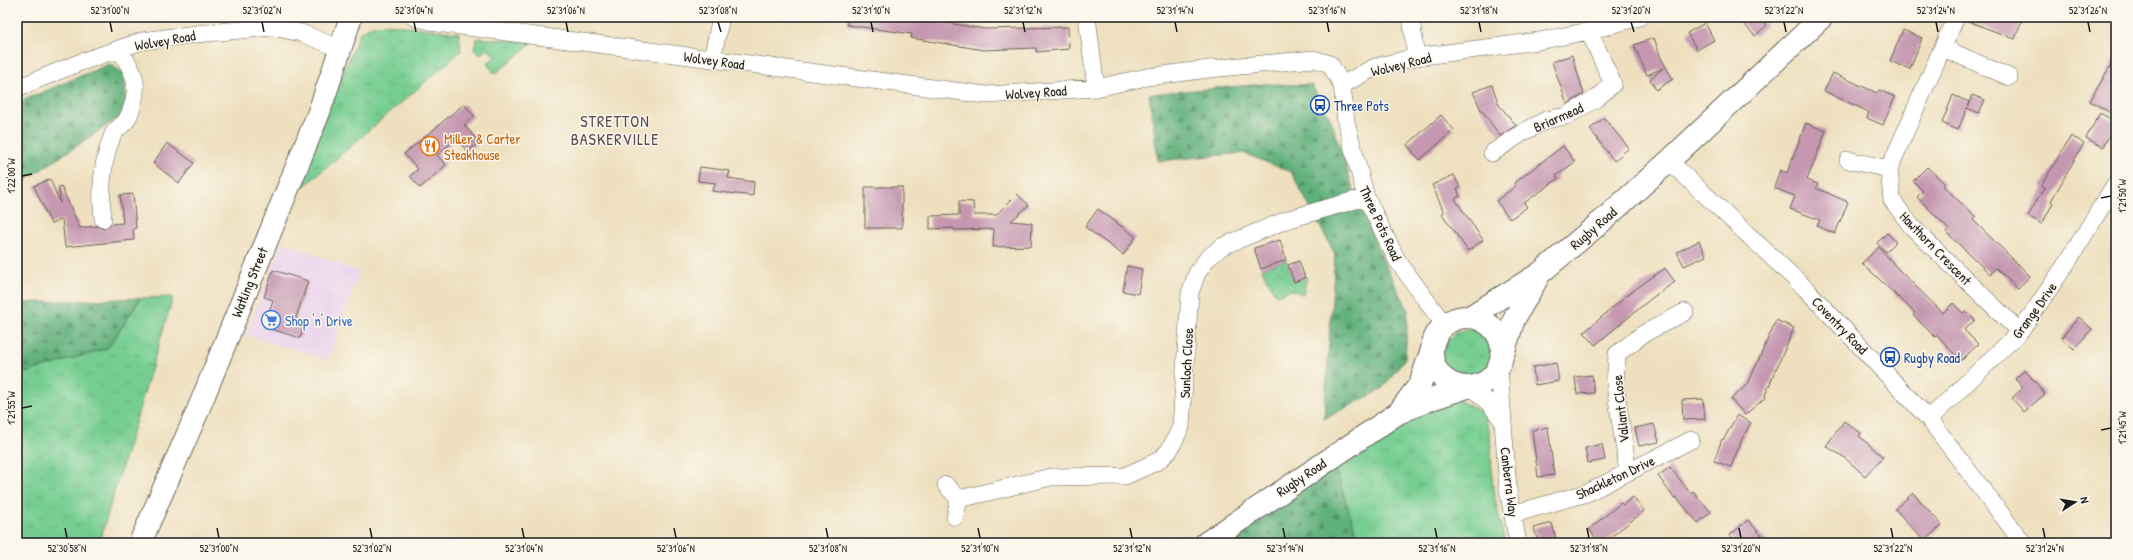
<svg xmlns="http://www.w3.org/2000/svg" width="2133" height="560" font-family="'Patrick Hand',sans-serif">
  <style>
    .built { fill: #ead1ec }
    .grass { fill: url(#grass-tufts); stroke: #497456 }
    .forest { fill: url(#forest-firs); stroke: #3e664c }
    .park { fill: url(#park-dots); stroke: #497456 }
    .building { fill: #c597b1 }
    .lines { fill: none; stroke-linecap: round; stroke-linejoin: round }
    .street-casing { stroke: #666155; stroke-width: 18 }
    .secondary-casing { stroke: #666155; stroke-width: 24 }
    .highway-casing { stroke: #666155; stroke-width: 24 }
    .street { stroke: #fff; stroke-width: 17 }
    .secondary { stroke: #fff; stroke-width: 22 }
    .highway { stroke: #fff; stroke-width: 22 }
    .ticks { fill: none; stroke: #1c1c1c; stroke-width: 1.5 }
    .labels { text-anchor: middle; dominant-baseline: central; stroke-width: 3; stroke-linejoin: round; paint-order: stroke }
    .street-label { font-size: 14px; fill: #1c1c1c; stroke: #fbf7ec }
    .transit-label { font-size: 14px; fill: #164399; stroke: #fbf7ec; text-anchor: start }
    .food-label { font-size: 14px; fill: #c56008; stroke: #fbf7ec; text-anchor: start }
    .shop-label { font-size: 14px; fill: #366cbe; stroke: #fbf7ec; text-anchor: start }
    .quarter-label { font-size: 16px; letter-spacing: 1px; fill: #574750; stroke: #fbf7ec }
    .neatline { fill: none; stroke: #1c1c1c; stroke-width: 1.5 }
    .ticks-label { font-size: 10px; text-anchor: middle; fill: #1c1c1c }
  </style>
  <defs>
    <pattern id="grass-tufts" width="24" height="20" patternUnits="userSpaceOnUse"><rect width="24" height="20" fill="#76cd91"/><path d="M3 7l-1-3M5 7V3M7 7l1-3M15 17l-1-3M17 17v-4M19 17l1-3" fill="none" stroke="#66af7c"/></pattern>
    <pattern id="forest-firs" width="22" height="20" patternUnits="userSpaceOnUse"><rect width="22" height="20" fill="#60b07b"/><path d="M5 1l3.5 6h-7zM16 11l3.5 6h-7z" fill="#4e8e64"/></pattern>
    <pattern id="park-dots" width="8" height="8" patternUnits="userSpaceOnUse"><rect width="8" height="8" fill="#76cd91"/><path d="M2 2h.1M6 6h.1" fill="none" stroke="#66af7c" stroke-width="1.8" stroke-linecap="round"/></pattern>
  </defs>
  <rect width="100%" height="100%" fill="#fbf7ec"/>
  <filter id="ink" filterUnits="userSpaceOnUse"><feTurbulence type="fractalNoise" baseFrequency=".025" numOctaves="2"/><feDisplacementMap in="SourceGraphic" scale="8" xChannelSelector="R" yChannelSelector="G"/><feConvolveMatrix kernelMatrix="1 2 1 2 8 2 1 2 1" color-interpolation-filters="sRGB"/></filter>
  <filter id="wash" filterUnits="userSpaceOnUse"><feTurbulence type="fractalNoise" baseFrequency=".012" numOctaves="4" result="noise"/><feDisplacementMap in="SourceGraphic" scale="16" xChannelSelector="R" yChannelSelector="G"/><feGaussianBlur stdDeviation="0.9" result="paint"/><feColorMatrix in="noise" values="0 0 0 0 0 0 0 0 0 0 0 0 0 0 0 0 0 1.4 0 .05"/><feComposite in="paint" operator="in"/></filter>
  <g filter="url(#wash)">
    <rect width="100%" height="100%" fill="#eee0bf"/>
    <!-- built -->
    <path class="built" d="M283,242L359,272L328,360L246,335Z"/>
    <!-- grass -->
    <path class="grass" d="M387,24L459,33L461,51L294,195L360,32L374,25Z
      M477,38L533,42L495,74L487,64L495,57L488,48L479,55L474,49Z
      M173,297L99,543H17V375L108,348L141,298Z
      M1443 356a27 27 0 1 1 54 0a27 27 0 1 1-54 0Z
      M1456,399L1484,413L1490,434L1493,490L1505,543H1359L1335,467L1421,412Z"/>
    <!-- forest -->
    <path class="forest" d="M109,64L124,73L127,112L17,186V103Z
      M1264,84L1312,85L1331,120L1354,191L1384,263L1408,309L1405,358L1382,389L1324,419L1335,254L1291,172L1243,153L1158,161L1149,94Z
      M141,298L108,348L17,375V303Z
      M1335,467L1359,543H1228Z"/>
    <!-- park -->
    <path class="park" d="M1286,260L1294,282L1307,277L1303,294L1291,290L1276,295L1261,269Z"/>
    <g id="blocks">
      <!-- building -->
      <path class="building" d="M848,17H910L985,29L1068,27L1069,49L1036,52V48L984,50L911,38L912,34L847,25Z
        M1737,17H1759L1767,25L1755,36Z
        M1966,17H2023L2015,39L1965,20Z
        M1705,23L1714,40L1697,50L1687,33Z
        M1903,30L1922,38L1910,69L1890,61Z
        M1654,38L1661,58L1673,79L1656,90L1650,79L1663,68L1647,75L1634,45Z
        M1572,55L1584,94L1567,104L1552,62Z
        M2116,56V105L2111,113L2090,101Z
        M1833,73L1877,93L1879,90L1895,97L1883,125L1867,118L1869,112L1824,91Z
        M1492,85L1499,105L1516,125L1500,136L1482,110H1481L1473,92Z
        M1953,95L1969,102L1958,130L1942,123Z
        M1972,95L1985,100L1979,113L1967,108Z
        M464,104L474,116L464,125L479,142L468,152L456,139L437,155L446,165L420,188L410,176L418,169L404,154Z
        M2100,113L2116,122L2103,147L2086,138Z
        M1441,115L1454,130L1420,160L1407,145Z
        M1604,118L1629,148L1614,161L1590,129Z
        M1806,123L1826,131L1807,180L1818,184L1816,188L1848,202L1835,234L1817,226L1820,220L1790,209L1795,196L1774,188L1780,170L1787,173Z
        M2071,136L2084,143L2051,201L2053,203L2042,224L2028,216L2044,188L2041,186Z
        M167,143L194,163L179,183L153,163Z
        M1563,146L1575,162L1556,176L1558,179L1524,203L1527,207L1510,219L1496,201L1516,186L1514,183Z
        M700,167L730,171L728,178L754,182L753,196L712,191L716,183L698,181Z
        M1927,167L1945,184L1943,186L1976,217L1973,220L2030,276L2018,289L1996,268L1990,274L1946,232L1949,229L1917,197L1923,191L1913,181Z
        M1454,175L1460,187L1457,188L1460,196L1455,199L1483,240L1468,251L1442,214L1444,212L1432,185Z
        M50,179L60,203L59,187L61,186L80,228L96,226L104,229L111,224L123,223L120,195L133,194L136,228L133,229L134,240L65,247L62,219L51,224L34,186Z
        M865,187H902V228H865Z
        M1017,194L1029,205L1011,221L1032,223L1031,246L993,247L994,229L954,230L953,228L930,229V216L959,215V201L973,202L974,215H996Z
        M1098,209L1136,237L1123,255L1085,227Z
        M1887,233L1896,242L1886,252L1877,243Z
        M1280,240L1286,260L1261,269L1254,248Z
        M1699,241L1706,256L1684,266L1677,252Z
        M1879,247L1899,270L1943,313L1953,303L1963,313L1966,311L1975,320L1964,330L1978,344L1961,361L1937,335L1935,337L1913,315L1915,313L1862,263Z
        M1299,261L1305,278L1294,282L1288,265Z
        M1127,266L1142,269L1138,294L1123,291Z
        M1665,268L1675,282L1653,297L1595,345L1584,332L1630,293Z
        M273,270L308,281L295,321L305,324L300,338L264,327L273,300L264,297Z
        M2079,317L2092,329L2074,349L2061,338Z
        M1776,320L1794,328L1765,395L1766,397L1745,415L1731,399L1748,384Z
        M1556,363L1559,381L1535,385L1533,367Z
        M2025,370L2045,394L2024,412L2012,398L2023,388L2015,379Z
        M1592,375L1594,393L1577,394L1575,377Z
        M1703,399L1705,419L1683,420L1682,400Z
        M1737,415L1751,423L1742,439L1731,467L1714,461L1722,439H1724Z
        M1844,421L1861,433L1859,436L1883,457L1865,476L1844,457L1826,446Z
        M1654,424L1659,442L1639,446L1635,428Z
        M1548,427L1554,475L1538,477L1532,430Z
        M1602,444L1605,460L1588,463L1585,448Z
        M1670,467L1690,493L1693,491L1711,512L1698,523L1676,497L1674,498L1658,476Z
        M1913,493L1942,525L1924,541L1895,509Z
        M1633,497L1644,511L1603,543H1599L1589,529L1621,503L1623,505Z
        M1748,520L1756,529L1768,543H1736L1730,535Z
        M1552,523L1557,543H1538L1534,528Z"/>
    </g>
  </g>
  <g filter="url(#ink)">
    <use href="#blocks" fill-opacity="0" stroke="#666155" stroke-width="1"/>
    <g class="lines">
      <defs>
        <path id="street" d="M414,17L437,23L986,95L1096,88L1147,77L1209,69L1314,59L1330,64L1342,85L1346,122L1366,197L1397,260L1437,315L1446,323
          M1087,17L1096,88
          M1411,17L1416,57
          M1956,17L1889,169L1892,200L1912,227L2020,332
          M1943,48L2009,77
          M712,59L721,17
          M1342,85L1375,67L1416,57L1539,41L1589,31L1639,17
          M17,88L81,62L142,41L196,34L273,27L301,33L341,49
          M1492,153L1522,133L1546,120L1566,116L1596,99L1613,84L1589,31
          M1848,160L1889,169
          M1669,161L1806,289L1929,419L2023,543
          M103,219C100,191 102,160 113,134C116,129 122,126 126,121C133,109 138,90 134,76C131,67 124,58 120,49
          M1499,367L1508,490L1518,543
          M1472,387L1490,404L1503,421
          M1929,419L2020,332L2070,258L2116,183
          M1628,472L1615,385L1617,354L1643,334L1685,312
          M946,485L959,499L955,517
          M959,499L1051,477L1125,476L1158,461L1169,451L1181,427L1190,293L1197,273L1207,259L1221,247L1286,220L1366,197
          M1513,514L1587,493L1691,440"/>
        <path id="secondary" d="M1471,316L1539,274L1602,221L1669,161L1822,17
          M1432 352a35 35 0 1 1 70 0a35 35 0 1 1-70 0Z
          M1503,354L1514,319L1538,277
          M1399,412L1420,384L1432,349
          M1206,543L1398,413L1431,399L1467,387"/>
        <path id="highway" d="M140,543L196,415L319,112L351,17"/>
      </defs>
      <!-- street casing -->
      <use href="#street" class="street-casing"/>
      <!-- secondary casing -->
      <use href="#secondary" class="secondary-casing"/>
      <!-- highway casing -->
      <use href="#highway" class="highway-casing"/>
      <!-- street -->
      <use href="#street" class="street"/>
      <!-- secondary -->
      <use href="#secondary" class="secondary"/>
      <!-- highway -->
      <use href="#highway" class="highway"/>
    </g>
  </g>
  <!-- ticks -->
  <path class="ticks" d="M110,22L112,32M262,22L264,32M414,22L416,32M566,22L568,32M718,22L721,32M871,22L873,32M1023,22L1025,32M1175,22L1177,32M1327,22L1329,32M1479,22L1481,32M1631,22L1634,32M1784,22L1786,32M1936,22L1938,32M2088,22L2090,32M22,176L32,174M2101,198L2111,196M22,408L32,406M2101,430L2111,428M65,528L67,538M217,528L219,538M370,528L372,538M522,528L524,538M674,528L676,538M826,528L828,538M978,528L980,538M1130,528L1132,538M1283,528L1285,538M1435,528L1437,538M1587,528L1589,538M1739,528L1741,538M1891,528L1893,538M2043,528L2045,538"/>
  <!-- icons -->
  <defs>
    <symbol id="bus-ring" viewBox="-11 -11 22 22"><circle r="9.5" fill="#fbf7ec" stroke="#1a4fb4" stroke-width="1.5"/><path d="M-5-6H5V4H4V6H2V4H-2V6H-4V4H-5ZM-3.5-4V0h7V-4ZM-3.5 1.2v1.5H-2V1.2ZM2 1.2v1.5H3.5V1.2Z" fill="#1a4fb4"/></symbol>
    <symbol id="restaurant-ring" viewBox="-11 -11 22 22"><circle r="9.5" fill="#fbf7ec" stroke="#e8710a" stroke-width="1.5"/><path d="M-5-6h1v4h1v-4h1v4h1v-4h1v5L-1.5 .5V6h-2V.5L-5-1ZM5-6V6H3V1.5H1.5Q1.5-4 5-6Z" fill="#e8710a"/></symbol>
    <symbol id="supermarket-ring" viewBox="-11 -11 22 22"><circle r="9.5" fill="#fbf7ec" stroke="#3f7fe0" stroke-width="1.5"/><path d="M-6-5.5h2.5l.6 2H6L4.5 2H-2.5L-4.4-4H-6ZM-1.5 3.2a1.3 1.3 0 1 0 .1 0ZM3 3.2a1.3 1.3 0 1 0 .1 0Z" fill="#3f7fe0"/></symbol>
  </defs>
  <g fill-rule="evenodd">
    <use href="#bus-ring" x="1309" y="94" width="22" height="22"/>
    <use href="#restaurant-ring" x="419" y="135" width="22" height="22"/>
    <use href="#supermarket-ring" x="260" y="309" width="22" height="22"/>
    <use href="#bus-ring" x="1879" y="346" width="22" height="22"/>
  </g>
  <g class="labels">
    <!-- street labels -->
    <g class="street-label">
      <text transform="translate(165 40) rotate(-10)">Wolvey Road</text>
      <text transform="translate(714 60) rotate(8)">Wolvey Road</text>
      <text transform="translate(1401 64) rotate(-14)">Wolvey Road</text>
      <text transform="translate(1036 92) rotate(-4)">Wolvey Road</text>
      <text transform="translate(1558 117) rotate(-24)">Briarmead</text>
      <text transform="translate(1381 223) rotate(65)">Three Pots Road</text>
      <text transform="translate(1593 228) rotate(-41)">Rugby Road</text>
      <text transform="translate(1936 248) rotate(46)">Hawthorn Crescent</text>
      <text transform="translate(249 282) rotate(-68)">Watling Street</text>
      <text transform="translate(2034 310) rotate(-54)">Grange Drive</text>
      <text transform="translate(1840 325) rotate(46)">Coventry Road</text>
      <text transform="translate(1186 363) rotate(-87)">Sunloch Close</text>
      <text transform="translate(1620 409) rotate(-96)">Valiant Close</text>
      <text transform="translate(1301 477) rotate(-34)">Rugby Road</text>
      <text transform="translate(1615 477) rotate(-25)">Shackleton Drive</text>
      <text transform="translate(1510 482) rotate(83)">Canberra Way</text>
    </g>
    <!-- transit labels -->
    <g class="transit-label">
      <text x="1334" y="105">Three Pots</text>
      <text x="1904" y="357">Rugby Road</text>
    </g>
    <!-- food labels -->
    <g class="food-label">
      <text x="444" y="138">Miller &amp; Carter<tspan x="444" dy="16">Steakhouse</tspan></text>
    </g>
    <!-- shop labels -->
    <g class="shop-label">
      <text x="285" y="320">Shop 'n' Drive</text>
    </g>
    <!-- quarter labels -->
    <g class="quarter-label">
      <text x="615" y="121">STRETTON<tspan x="615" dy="18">BASKERVILLE</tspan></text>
    </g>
  </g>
  <!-- margin -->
  <rect width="2133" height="560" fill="none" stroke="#fbf7ec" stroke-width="44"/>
  <!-- north arrow -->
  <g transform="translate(2075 502) rotate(78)" stroke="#fbf7ec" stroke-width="3" paint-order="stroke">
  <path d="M0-3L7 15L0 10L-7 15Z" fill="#1c1c1c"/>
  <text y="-6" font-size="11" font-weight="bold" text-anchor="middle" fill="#1c1c1c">N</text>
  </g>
  <rect x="22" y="22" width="2089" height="516" class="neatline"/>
  <g class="ticks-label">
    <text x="110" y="14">52°31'00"N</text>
    <text x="262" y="14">52°31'02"N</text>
    <text x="414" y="14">52°31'04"N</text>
    <text x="566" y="14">52°31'06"N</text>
    <text x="718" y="14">52°31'08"N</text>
    <text x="871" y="14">52°31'10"N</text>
    <text x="1023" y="14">52°31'12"N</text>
    <text x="1175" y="14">52°31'14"N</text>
    <text x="1327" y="14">52°31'16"N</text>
    <text x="1479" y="14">52°31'18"N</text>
    <text x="1631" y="14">52°31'20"N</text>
    <text x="1784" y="14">52°31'22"N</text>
    <text x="1936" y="14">52°31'24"N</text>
    <text x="2088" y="14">52°31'26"N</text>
    <text transform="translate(11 176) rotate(-90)" y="4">1°22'00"W</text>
    <text transform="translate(2122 196) rotate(-90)" y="4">1°21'50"W</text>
    <text transform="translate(11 408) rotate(-90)" y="4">1°21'55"W</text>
    <text transform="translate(2122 428) rotate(-90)" y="4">1°21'45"W</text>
    <text x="67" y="552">52°30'58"N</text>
    <text x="219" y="552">52°31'00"N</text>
    <text x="372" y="552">52°31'02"N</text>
    <text x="524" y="552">52°31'04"N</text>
    <text x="676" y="552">52°31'06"N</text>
    <text x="828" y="552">52°31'08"N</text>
    <text x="980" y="552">52°31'10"N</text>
    <text x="1132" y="552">52°31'12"N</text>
    <text x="1285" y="552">52°31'14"N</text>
    <text x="1437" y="552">52°31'16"N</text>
    <text x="1589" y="552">52°31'18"N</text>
    <text x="1741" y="552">52°31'20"N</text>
    <text x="1893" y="552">52°31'22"N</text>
    <text x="2045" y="552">52°31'24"N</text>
  </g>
</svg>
